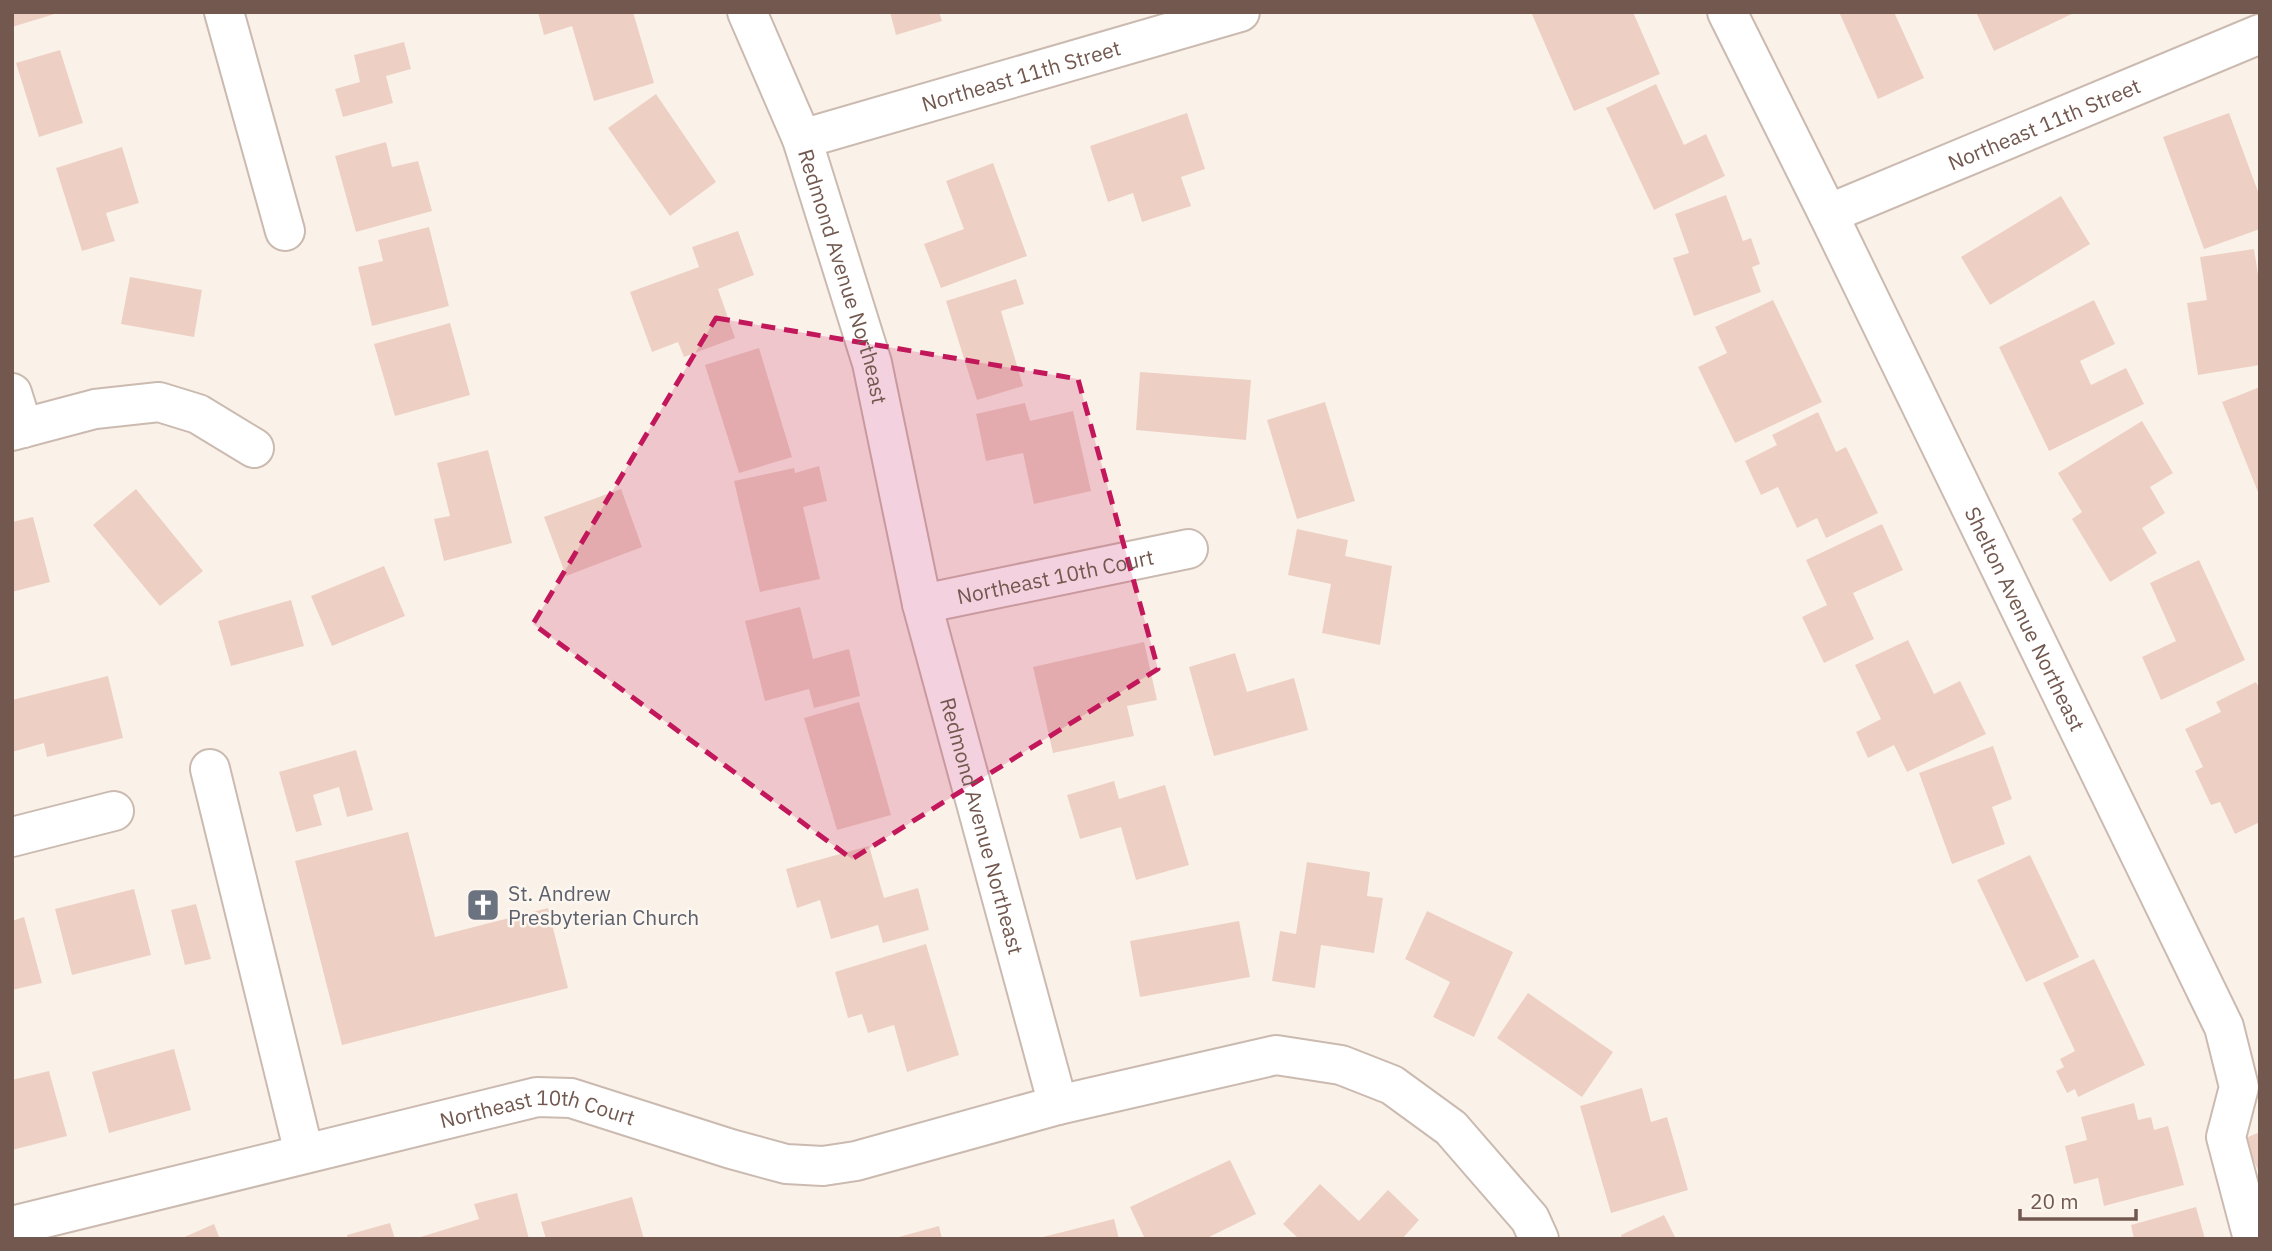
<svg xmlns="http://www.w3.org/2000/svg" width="2272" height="1251" font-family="'IBM Plex Sans',sans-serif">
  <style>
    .building { fill: #edd0c3 }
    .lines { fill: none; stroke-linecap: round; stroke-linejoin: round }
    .minor-casing { stroke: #cbbab0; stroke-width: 42 }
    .minor { stroke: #fff; stroke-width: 38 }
    .marked { fill: #c2185b; fill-opacity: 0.2; stroke: #c2185b; stroke-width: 5; stroke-dasharray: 14 9; stroke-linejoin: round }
    .labels { text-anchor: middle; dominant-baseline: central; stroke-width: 5; stroke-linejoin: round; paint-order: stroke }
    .street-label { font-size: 21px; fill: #72584f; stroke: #fdf6ef }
    .worship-label { font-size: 21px; fill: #5b616d; stroke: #fdf6ef; text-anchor: start }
  </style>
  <rect width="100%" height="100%" fill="#faf2e9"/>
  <!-- building -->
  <path class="building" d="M12,12H58V13L12,27Z
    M538,12H633L654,83L594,101L572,26L544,35Z
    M890,12H939L942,21L896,35Z
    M1531,12H1633L1660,74L1574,111Z
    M1839,12H1894L1924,78L1878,99Z
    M1976,12H2076L1994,51Z
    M404,42L411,69L386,76L393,103L343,117L335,89L360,82L354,55Z
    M60,50L83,123L39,137L16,63Z
    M1656,84L1684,145L1706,134L1725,176L1654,210L1606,108Z
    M656,94L716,182L670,216L608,128Z
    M1187,113L1205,169L1181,177L1191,206L1142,222L1133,193L1108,202L1090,146Z
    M2229,113L2260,197V229L2204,249L2163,137Z
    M386,142L392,167L418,161L432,211L356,232L335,156Z
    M122,147L139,203L106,213L115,241L82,251L56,168Z
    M993,163L1027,256L941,288L924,244L964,229L946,181Z
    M1726,195L1743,241L1751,238L1760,264L1752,267L1761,292L1694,316L1673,258L1689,253L1675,214Z
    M2061,196L2090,244L1990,305L1961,257Z
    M429,227L449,306L372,326L358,267L383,261L378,240Z
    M738,231L754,275L718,289L735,338L684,357L678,342L652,352L630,292L699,267L692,247Z
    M2254,249L2260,287V365L2198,375L2187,303L2207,300L2200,257Z
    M130,277L202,290L194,337L121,324Z
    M1016,279L1024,304L1001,311L1023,386L977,400L946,301Z
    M1773,300L1822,402L1735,443L1698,367L1727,353L1715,327Z
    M2094,300L2115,344L2080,361L2091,385L2126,368L2144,404L2049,451L1999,347Z
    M450,323L470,395L395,416L374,344Z
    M759,348L792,457L739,473L705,365Z
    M1140,372L1251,380L1246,440L1136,430Z
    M2260,387V497L2222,402Z
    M1325,402L1355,501L1297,519L1267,420Z
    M1025,403L1030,421L1073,411L1091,491L1034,504L1023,453L986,461L976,414Z
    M1818,412L1836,452L1846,447L1878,513L1826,538L1817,518L1797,528L1778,487L1761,495L1745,461L1777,445L1772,435Z
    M2142,421L2173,473L2150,487L2165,513L2142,528L2157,553L2110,582L2072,519L2082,512L2058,473Z
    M488,450L512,543L444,561L434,519L450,516L437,463Z
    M819,466L827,501L803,507L820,579L760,592L734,481L794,468L795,473Z
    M136,489L203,571L160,606L93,525Z
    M621,489L642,547L566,576L544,517Z
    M33,517L50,582L12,592V522Z
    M1882,524L1903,570L1853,593L1874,639L1824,663L1802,617L1827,605L1806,560Z
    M1297,529L1348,540L1345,556L1392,566L1380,645L1322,633L1331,584L1288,575Z
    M2199,560L2245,660L2161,700L2142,657L2176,641L2150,583Z
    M384,566L405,616L332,646L311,596Z
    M291,600L304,646L231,666L218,621Z
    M800,607L813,659L849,649L860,696L814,708L809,689L765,701L745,621Z
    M1908,640L1934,694L1960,681L1986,734L1907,772L1894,745L1868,758L1856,732L1881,719L1855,665Z
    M1144,642L1157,700L1127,706L1134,736L1053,753L1033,667Z
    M1235,653L1247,692L1294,678L1308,730L1214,756L1189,667Z
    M108,676L123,738L47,757L44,743L12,752V700Z
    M2256,682L2260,690V822L2235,834L2220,802L2211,805L2195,771L2203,767L2185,729L2221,712L2216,702Z
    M859,702L891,815L837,830L804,718Z
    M1993,746L2012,799L1992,807L2005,844L1952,864L1919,773Z
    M356,750L373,810L347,817L339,787L313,795L322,825L296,832L279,772Z
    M1114,781L1119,799L1165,785L1189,865L1136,880L1121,827L1080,839L1067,795Z
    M408,832L435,937L548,908L568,988L342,1045L295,861Z
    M869,846L884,898L918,888L929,930L883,943L878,925L831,939L820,900L797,908L786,869Z
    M2030,855L2079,957L2026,982L1977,880Z
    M1307,862L1370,872L1367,896L1383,898L1374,953L1321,945L1315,988L1272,981L1280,931L1296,934Z
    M134,889L151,955L72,975L55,909Z
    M196,904L211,959L185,965L171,910Z
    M1427,911L1513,952L1474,1037L1433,1017L1450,982L1405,959Z
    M24,917L42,983L12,990V921Z
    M1239,921L1250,977L1140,997L1130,941Z
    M926,944L959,1055L907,1072L894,1025L868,1033L862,1014L848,1018L835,972Z
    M2094,959L2145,1065L2078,1097L2075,1089L2067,1093L2056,1071L2064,1067L2060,1059L2075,1051L2043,983Z
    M1528,993L1613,1052L1582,1097L1497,1038Z
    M174,1049L191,1110L109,1133L92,1072Z
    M49,1071L67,1136L12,1150V1080Z
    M1642,1088L1651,1122L1667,1117L1688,1190L1611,1213L1580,1106Z
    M2134,1103L2138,1120L2151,1117L2154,1130L2168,1126L2184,1185L2104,1206L2098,1178L2074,1184L2065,1146L2087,1140L2081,1117Z
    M2260,1132V1174L2243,1139Z
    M1230,1160L1256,1214L1205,1239H1145L1130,1207Z
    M1320,1184L1359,1221L1388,1190L1419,1220L1402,1239H1299L1283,1224Z
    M517,1193L529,1239H414L479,1219L474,1204Z
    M632,1197L644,1239H546L541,1222Z
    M2196,1207L2205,1239H2134L2131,1225Z
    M1664,1215L1676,1239H1622L1621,1235Z
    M1114,1219L1119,1239H1040L1039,1238Z
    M390,1223L395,1239H348L347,1235Z
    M214,1224L220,1239H180Z
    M939,1226L942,1239H895V1238Z"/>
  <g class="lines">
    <defs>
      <g id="minor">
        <path d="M224,12L285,231"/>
        <path id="s1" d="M747,12L802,139L872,363L922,604L1058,1105L1276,1055L1341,1065L1392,1085L1451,1128L1530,1219L1539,1239"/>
        <path id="s2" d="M1727,12L1828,214L2224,1027L2239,1087L2226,1137L2253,1239"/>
        <path id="s3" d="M802,139L1240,12"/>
        <path id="s4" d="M1828,214L2260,34"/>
        <path d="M12,393L23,428"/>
        <path d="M12,431L95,409L159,402L198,414L254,448"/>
        <path id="s5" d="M922,604L1188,549"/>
        <path d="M210,769L304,1153"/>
        <path d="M12,837L114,811"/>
        <path id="s6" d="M12,1226L537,1097L571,1098L731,1149L786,1164L823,1166L856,1161L1058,1105"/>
      </g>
    </defs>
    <!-- minor casing -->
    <use href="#minor" class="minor-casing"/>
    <!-- minor -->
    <use href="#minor" class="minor"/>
  </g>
  <!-- marked area -->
  <path class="marked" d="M716,318L1078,379L1158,669L852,859L533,624Z"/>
  <!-- icons -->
  <defs>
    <symbol id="church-square" viewBox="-11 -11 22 22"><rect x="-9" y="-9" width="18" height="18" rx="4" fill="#6b7280" stroke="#fdf6ef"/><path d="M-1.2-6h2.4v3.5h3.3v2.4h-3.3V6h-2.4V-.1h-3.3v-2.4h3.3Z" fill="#fff"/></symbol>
  </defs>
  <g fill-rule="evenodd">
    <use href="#church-square" x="464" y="886" width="38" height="38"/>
  </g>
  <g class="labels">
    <!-- street labels -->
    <g class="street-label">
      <text stroke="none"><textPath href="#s3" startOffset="228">Northeast 11th Street</textPath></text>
      <text stroke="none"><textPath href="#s4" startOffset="234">Northeast 11th Street</textPath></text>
      <text stroke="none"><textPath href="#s1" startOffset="282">Redmond Avenue Northeast</textPath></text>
      <text stroke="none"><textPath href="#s5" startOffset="136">Northeast 10th Court</textPath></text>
      <text stroke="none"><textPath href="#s2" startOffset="676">Shelton Avenue Northeast</textPath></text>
      <text stroke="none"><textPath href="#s1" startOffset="849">Redmond Avenue Northeast</textPath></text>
      <text stroke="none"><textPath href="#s6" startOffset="541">Northeast 10th Court</textPath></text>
    </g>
    <!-- worship labels -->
    <g class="worship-label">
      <text x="508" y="893">St. Andrew<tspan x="508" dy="24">Presbyterian Church</tspan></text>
    </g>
  </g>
  <!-- border -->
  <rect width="2272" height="1251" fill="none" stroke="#72584f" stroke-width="28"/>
  <!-- scale -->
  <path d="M2020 1209v10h116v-10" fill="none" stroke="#72584f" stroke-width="3.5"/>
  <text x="2030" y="1209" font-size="21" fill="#72584f" stroke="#fdf6ef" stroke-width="5" paint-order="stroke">20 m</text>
</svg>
